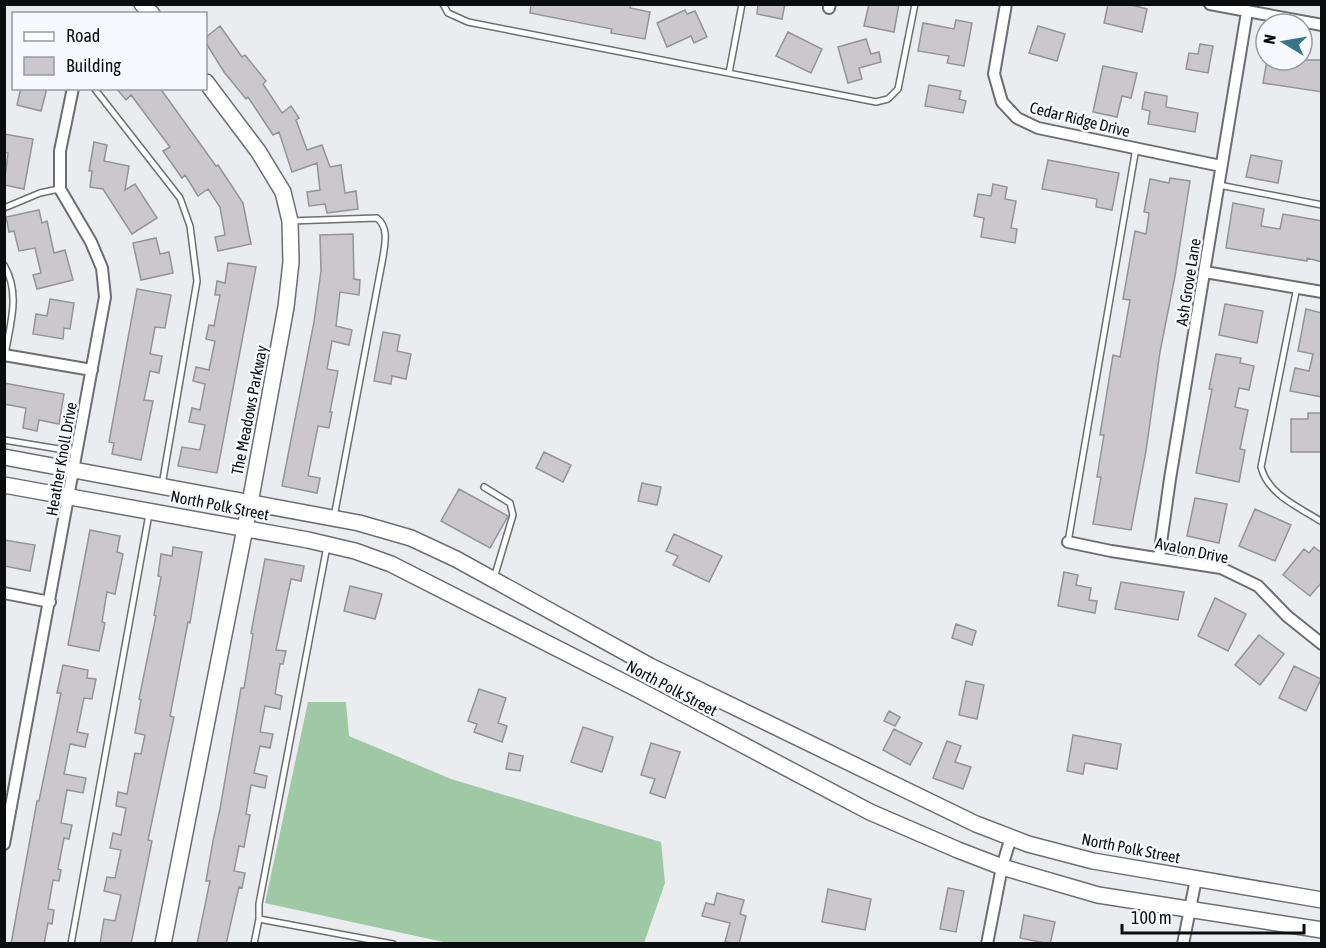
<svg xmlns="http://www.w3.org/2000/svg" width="1326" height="948" font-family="'Asap Condensed',sans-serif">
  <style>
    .forest { fill: #9fc9a4 }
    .building { fill: #cac8cd; stroke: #949397; stroke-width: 1.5 }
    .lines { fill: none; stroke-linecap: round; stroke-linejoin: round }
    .lane-casing { stroke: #6d6e72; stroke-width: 8 }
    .street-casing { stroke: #6d6e72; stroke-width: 14 }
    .secondary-casing { stroke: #6d6e72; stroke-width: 18 }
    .lane { stroke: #fff; stroke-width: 5 }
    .street { stroke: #fff; stroke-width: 10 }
    .secondary { stroke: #fff; stroke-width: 15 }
    .labels { text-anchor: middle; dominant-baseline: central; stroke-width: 5; stroke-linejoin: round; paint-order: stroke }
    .street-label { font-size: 16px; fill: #0b0c0d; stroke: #f7f9fe }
  </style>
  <rect width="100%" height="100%" fill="#eaecf0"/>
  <!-- forest -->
  <path class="forest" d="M308,702H346L349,736L451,779L661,842L665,883L644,943H448L265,903Z"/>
  <!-- building -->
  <path class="building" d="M531,4H631L630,8L650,12L645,39L611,33L612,29L530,13Z
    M758,4H785L782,19L757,14Z
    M869,4H899L894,32L864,26Z
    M1108,4H1128L1147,9L1142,32L1104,23Z
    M685,10L687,14L695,11L707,37L694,43L691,36L667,47L657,23Z
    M956,20L972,23L964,66L947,63L949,56L918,51L923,23L954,29Z
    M220,26L242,57L245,55L266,81L263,84L282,113L291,106L299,118L296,120L307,150L322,145L330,167L341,165L345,193L356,191L358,209L327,213L325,204L309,206L307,192L320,190L317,163L292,172L279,132L273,135L248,97L246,99L224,72L206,43V37Z
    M1038,26L1065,34L1057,61L1029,53Z
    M788,32L822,49L811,73L776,56Z
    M866,39L871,54L879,52L881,62L859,68L862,79L848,83L838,47Z
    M1200,44L1213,46L1208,73L1186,69L1189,53L1198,54Z
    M1267,60H1322V92L1263,83Z
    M1103,66L1137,73L1131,98L1122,96L1117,117L1093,112Z
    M929,85L961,91L959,99L966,101L963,113L925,106Z
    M21,88H47L41,111L17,105Z
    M116,88H160L216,166L218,165L243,203L251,244L218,251L215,237L225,235L220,207L208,189L198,196L185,175L182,178L163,151L170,147L131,95L126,100Z
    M1145,92L1167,96L1166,107L1198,113L1195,132L1148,124L1150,111L1142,109Z
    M4,134L33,139L24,189L4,185L8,153L4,152Z
    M94,142L107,145L104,161L129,166L125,190L135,184L157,218L132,234L103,189L90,187L92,171H89Z
    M1251,155L1282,161L1278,183L1246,177Z
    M1048,160L1119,173L1112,210L1096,207L1097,199L1042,189Z
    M1170,178L1190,181L1175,276L1160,352L1146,451L1131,530L1093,524L1101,477H1097L1104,435H1100L1113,355L1120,357L1130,300L1123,299L1135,231L1146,234L1149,213L1144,212L1150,179L1169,183Z
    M993,184L1007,187L1005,199L1016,201L1011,228L1017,229L1015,243L981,237L984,218L974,216L978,194L991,196Z
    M1233,203L1264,209L1261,226L1280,229L1283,214L1322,221V262L1307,258V261L1226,248Z
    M39,210L42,223L47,221L54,253L65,250L73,280L37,289L33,275L41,273L35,248L19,251L14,231L9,232L6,217Z
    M353,234L354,279L360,280L359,295L340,292L336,326L352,330L349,345L332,341L327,369L338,371L330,412H332L329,428L318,426L308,476L320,478L317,493L282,486L314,322L321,271L320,235Z
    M156,238L160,254L169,252L173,273L141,280L133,243Z
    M228,263L256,267L217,473L178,466L182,447L200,450L205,425L189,422L192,408L200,410L205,384L193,381L196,367L209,370L215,341L206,339L209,325L214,326L220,295H215L217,281L225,283Z
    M137,289L171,295L165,328L155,327L150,354L162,356L159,373L150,371L144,400L153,401L141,460L112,454L114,443L109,442Z
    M50,299L74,303L70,329L64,328L63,339L33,334L36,314L47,316Z
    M1225,304L1263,311L1257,343L1219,335Z
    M1306,309L1322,313V397L1290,391L1295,368L1309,371L1313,354L1298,351Z
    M383,332L400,335L397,351L411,354L406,379L392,376L391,384L374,381Z
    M1216,354L1241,358L1240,363L1254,366L1249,390L1239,388L1235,407L1248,410L1240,449L1245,450L1239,482L1196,473L1212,389H1209Z
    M4,383L64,394L59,424L39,420L37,431L23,428L26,408L4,404Z
    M1308,413H1322V452H1291V419H1308Z
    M544,452L571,465L563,482L536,468Z
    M642,483L661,487L657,505L638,501Z
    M459,489L508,516L490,548L441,521Z
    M1195,498L1227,504L1219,543L1187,536Z
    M1255,509L1291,525L1275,561L1239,546Z
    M90,530L120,536L117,552L123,554L115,594L107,592L102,622L105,623L99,651L68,645Z
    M674,534L722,556L709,582L673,565L678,556L666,551Z
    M4,540L35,545L30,571L4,566Z
    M173,547L202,552L190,623L188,622L170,716L174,717L148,840L152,841L131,944H100L104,919L115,921L121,895L104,891L107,877L115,878L121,850L110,848L113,833L121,835L126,808L116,806L118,792L127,794L135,753L141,754L145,735L135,733L141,700L139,699L156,616L154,615L161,577L158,576L161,554L172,556Z
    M1314,547L1322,553V582L1310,596L1283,575L1304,549L1309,553Z
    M265,559L304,566L301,581L291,579L276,650L286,651L283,664H280L275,694L282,696L280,709L265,706L260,732L273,734L270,748L260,746L254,773L267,776L265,788L251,785L246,814L250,815L244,847L239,846L234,871L245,873L242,888L239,887L226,944H197L210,881H206L213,841L220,809L241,688H244L253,634L251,633Z
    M1064,572L1078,575L1076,585L1091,588L1089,600L1097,601L1095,613L1058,606Z
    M1121,582L1184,592L1178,620L1115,609Z
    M350,586L382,594L375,619L344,611Z
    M1215,598L1246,614L1228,651L1198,636Z
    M956,624L976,631L972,645L952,638Z
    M1259,635L1284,654L1260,685L1235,665Z
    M63,665L88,670L87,678L96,679L92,699L84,698L77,732L88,734L85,747L70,744L64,774L86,778L83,793L67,790L61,823L72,825L69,839L64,838L58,869L61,870L59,881L53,880L48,909L54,910L52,924L48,923L44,944H11L37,801H39L61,693H57Z
    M1294,666L1321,679L1306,711L1279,698Z
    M966,681L984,685L977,719L959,715Z
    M479,689L506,698L498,723L507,726L502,742L474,732L477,724L468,721Z
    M889,711L900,717L895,726L884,721Z
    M583,727L613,737L602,772L571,762Z
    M894,729L922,743L910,765L883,750Z
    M1073,735L1121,744L1117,769L1085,763L1083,774L1067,771Z
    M947,741L961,746L955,762L971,767L963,789L933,778Z
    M651,743L680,752L665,798L650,793L655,779L641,775Z
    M509,753L523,756L520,771L506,769Z
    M948,888L964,891L956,932L940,929Z
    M828,889L871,899L865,930L822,922Z
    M717,893L744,900L740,914L746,916L739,944L725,942L730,923L702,916L706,903L714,905Z
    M1024,915L1055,922L1050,944L1020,938Z"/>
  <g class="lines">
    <defs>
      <path id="lane" d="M443,4L448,13L468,22L876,102L888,99L898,89L915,4
        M729,73L742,4
        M94,88L180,198L190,226L197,281L162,485
        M1219,185L1322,205
        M4,208L40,193L59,189
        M290,221L377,218C389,228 385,243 383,257L334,517
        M4,265C21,294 10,324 5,355
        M1297,287L1261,467C1268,495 1299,507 1322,522
        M4,440L77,452
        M484,487L510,503L513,515L494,578
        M1068,542L1136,148
        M259,919V904L327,546
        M71,944L149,514
        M254,944L259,919L393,944"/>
      <path id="street" d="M1006,4L994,74L1002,102L1017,118L1038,128L1221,166
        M1210,4L1322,25
        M829,8L830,4
        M1205,272L1322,292
        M4,355L92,370
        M1068,542L1111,551L1221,568L1258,586L1287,616L1322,644
        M1159,557L1170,479L1247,12
        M4,593L50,602
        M4,844L105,297L102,268L91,242L60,189V151L73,88
        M987,944L1002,867L1011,837
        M1183,944L1196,879"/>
      <path id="secondary" d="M142,4L152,14
        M4,457L359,523L411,538L456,559L650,666L976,824L1028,844L1093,861L1322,900
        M4,485L308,540L355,551L391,564L639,690L870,812L958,850L1002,867L1098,895L1322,930
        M163,944L250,503L286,307L291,262L290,221L283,192L258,151L206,82"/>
    </defs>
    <!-- lane casing -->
    <use href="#lane" class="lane-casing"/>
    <!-- street casing -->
    <use href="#street" class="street-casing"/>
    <!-- secondary casing -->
    <use href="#secondary" class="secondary-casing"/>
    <!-- lane -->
    <use href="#lane" class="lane"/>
    <!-- street -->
    <use href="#street" class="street"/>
    <!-- secondary -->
    <use href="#secondary" class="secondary"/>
  </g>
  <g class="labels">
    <!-- street labels -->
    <g class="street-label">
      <text transform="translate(1080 119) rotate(14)">Cedar Ridge Drive</text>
      <text transform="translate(1188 282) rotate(-81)">Ash Grove Lane</text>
      <text transform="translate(249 410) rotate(-79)">The Meadows Parkway</text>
      <text transform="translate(61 459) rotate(-80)">Heather Knoll Drive</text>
      <text transform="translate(220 505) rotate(11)">North Polk Street</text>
      <text transform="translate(1192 550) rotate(12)">Avalon Drive</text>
      <text transform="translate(672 688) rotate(28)">North Polk Street</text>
      <text transform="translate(1131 848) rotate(11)">North Polk Street</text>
    </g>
  </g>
  <!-- border -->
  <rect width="1326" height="948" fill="none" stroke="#0b0c0d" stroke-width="12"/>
  <!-- legend -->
  <rect x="12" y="12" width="195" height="78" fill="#f7f9fe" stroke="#999a9e" stroke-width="1.5"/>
  <rect x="24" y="32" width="30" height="9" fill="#ffffff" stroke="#999a9e" stroke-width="1.5"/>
  <text x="66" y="42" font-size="18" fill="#0b0c0d">Road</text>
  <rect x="24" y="57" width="30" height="18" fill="#cac8cd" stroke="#999a9e" stroke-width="1.5"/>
  <text x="66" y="72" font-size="18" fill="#0b0c0d">Building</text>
  <!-- north arrow -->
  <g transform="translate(1284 42) rotate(281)"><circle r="28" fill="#f7f9fe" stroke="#999a9e" stroke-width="1.5"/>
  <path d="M0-4.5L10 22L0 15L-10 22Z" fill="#347588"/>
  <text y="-9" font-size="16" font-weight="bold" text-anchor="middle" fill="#0b0c0d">N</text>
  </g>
  <!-- scale -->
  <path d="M1122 924v9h182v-9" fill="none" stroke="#0b0c0d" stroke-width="3"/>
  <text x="1131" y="924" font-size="18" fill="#0b0c0d" stroke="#f7f9fe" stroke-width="4.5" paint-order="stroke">100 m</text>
</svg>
